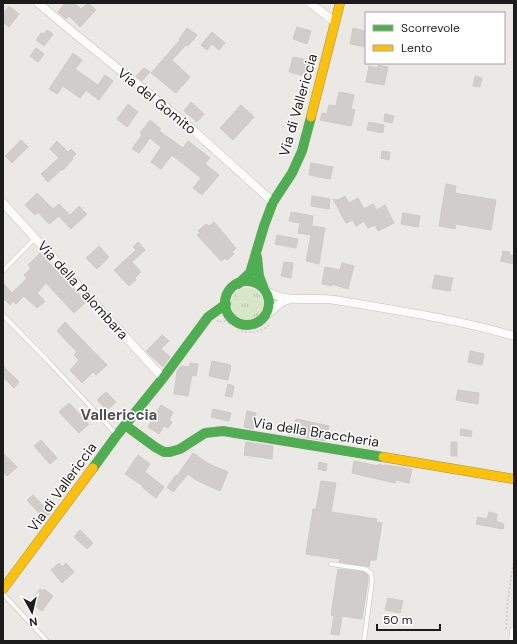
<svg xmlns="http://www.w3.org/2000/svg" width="517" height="644" font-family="'DM Sans',sans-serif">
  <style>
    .grass { fill: url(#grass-tufts) }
    .building { fill: #d0cdca; stroke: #cecbc6 }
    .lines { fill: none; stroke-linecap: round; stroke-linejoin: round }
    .lane-casing { stroke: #c2c1bf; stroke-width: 5 }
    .street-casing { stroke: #c2c1bf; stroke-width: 9 }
    .fast-casing { stroke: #91937f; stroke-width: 10 }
    .slow-casing { stroke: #91937f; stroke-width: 10 }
    .path { stroke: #d4c8c6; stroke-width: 1.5; stroke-dasharray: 2 2; stroke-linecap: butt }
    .lane { stroke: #fcfcfb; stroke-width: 4 }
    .street { stroke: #fcfcfb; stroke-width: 8 }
    .fast { stroke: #4caf50; stroke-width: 9 }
    .slow { stroke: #ffc107; stroke-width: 9 }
    .labels { text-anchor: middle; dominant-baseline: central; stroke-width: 3; stroke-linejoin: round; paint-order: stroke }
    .street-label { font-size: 14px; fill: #1c1c1c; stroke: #fff }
    .neighbourhood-label { font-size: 15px; font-weight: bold; fill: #4f4f4f; stroke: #fff }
  </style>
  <defs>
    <pattern id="grass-tufts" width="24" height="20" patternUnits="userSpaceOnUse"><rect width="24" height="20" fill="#d6e6c6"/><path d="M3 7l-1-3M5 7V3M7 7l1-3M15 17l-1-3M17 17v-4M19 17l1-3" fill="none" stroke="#b7c5aa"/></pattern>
  </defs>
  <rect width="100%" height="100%" fill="#ebe9e5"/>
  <!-- grass -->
  <path class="grass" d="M231 304a16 16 0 1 1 32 0a16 16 0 1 1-32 0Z"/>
  <!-- building -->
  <path class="building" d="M65,3H74L81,9L88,3L96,10L80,27L69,16L66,19L58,12Z
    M9,6L19,14L9,27L3,22V14Z
    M297,27L311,31L307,44L293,39Z
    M187,28L197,35L188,46L186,45L172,60L190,77L176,93L151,73L180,40L179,39Z
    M353,28L366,31V47L350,44Z
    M47,30L53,34L44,46L36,40L41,33L44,34Z
    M212,32L225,43L219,50L212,44L207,50L201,45Z
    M36,48L44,54L38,62L30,56Z
    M73,53L82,60L75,69L98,85L105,75L113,81L99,100L86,90L80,98L63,86L57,94L49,89Z
    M293,57L312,61L308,77L289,72Z
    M378,65L388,67L384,85L366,82L369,66L378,68Z
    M144,68L150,72L142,81L136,76Z
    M475,76L482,78L480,87L473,86Z
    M339,92L354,95L351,109L355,110L351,126L320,120L322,113L327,114L329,105L336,106Z
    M191,102L204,114L197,122L184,111Z
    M128,104L138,112L127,127L117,119Z
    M241,105L254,117L233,140L220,128Z
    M385,114L394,116L392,123L384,121Z
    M150,120L161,129L159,131L183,148L188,141L210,158L205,164L219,175L202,195L193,188L201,178L172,155L161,169L151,162L161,147L150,138L139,153L132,149L142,135L140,133Z
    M369,122L384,125L383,133L367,130Z
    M21,140L28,147L12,163L5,156Z
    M57,141L68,152L71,149L76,154L72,158L73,159L63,170L62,169L48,182L41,174L59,158L50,149Z
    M382,151L390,152L389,160L381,158Z
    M311,163L333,167L330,179L309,175Z
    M446,184L456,186L455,193L496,200L491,230L456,224L455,229L439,226Z
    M37,193L53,209L59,204L70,215L79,206L87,214L71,229L59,216L49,224L38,212L35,215L25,205Z
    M312,196L330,199L329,209L311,206Z
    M345,196L349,203L358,198L364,209L373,204L377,210L385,205L394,223L378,231L375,225L368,228L364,221L356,226L353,220L346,223L333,199L338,200Z
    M291,212L313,216L312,226L325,228L319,264L306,261L311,235L298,233L300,223L289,221Z
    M403,213L420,216L418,227L401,224Z
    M214,222L236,248L232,252L234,254L227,260L225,258L221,261L197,235L200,233L198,231L206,224L209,226Z
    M277,235L298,239L296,248L275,244Z
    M138,242L145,250L132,262L141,272L135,278L136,280L129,286L114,270L136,250L133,247Z
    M99,246L109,257L97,269L86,258Z
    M503,251L510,252L509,254L514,256V264L501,261Z
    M40,253L86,302L74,313L46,283L37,293L45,301L37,308L24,296L16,304L13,301L10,305L3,298V283L12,293L27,278L24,275L31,268L28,265Z
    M284,262L293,263L291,278L281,276Z
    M342,263L354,266L348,289L332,284V286L322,284L325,267L340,270Z
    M435,275L453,278L450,291L432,288Z
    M65,322L107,365L96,375L93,372L82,383L70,370L79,360L74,355L77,352L57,331Z
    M162,335L169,341L161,349L170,357L163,367L146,351Z
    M470,351L484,354L482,365L468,362Z
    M212,361L231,365L228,380L209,376Z
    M190,363L198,364L196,376L192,375L188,396L174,394L177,371L181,366L189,367Z
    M3,366L19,382L14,388L3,377Z
    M228,384L234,386L232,397L225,396Z
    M458,390L479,393L478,404L456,400Z
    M106,392L116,402L107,410L97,400Z
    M69,403L89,424L79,433L59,412Z
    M161,405L173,412L169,420L172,422L168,428L164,426L159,434L148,427Z
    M213,409L231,413L229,421L211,417Z
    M247,411L256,413L253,429L244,427Z
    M296,419L329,426L326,441L293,435Z
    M461,429L472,431L471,437L460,435Z
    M41,440L57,458L50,464L34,446Z
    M246,442L273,446L272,459L244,455Z
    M451,442H457V456H451Z
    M3,453L17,467L7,476L3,471Z
    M193,453L209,464L228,472L220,491L196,480L188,474L173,492L167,487L176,475L177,476Z
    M138,455L150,464L145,472L164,487L156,498L142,487L143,486L125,474Z
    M354,461L378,466V464L384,466L385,465L412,469L409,483L396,480L395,483L352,473Z
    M319,462L327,464L326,471L318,469Z
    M321,481L336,483L331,512L377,519L376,522L382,523L376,560H370L369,567L366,566L339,562L340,559L306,554L313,509H316Z
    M33,495L50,513L45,520L27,500Z
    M489,512L497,514L496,521L504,524L503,529L476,524L478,517L487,519Z
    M80,530L93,543L87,549L74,537Z
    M59,563L62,567L66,563L74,572L62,583L51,570Z
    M338,569L364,572L368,575V580L362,619L342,616L339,635L331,634L334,616L331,615Z
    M40,589L43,591L44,589L53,596L42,611L30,602Z
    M388,598L403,601L400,613L385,610Z"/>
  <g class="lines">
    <defs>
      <path id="lane" d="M3,271L35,238
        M3,315L48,361L117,435
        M331,564L365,569L371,573L372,581L364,641
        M3,594L47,641"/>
      <path id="street" d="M38,3L75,34L183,121L273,202
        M310,3L335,22
        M3,203L163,378
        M264,289C284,305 311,296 335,300C394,310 456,319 514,336
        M265,316L282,302L290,299
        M513,641L514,631"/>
      <path id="fast" d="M257,257L259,276L264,289
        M225 303a22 22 0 1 1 44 0a22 22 0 1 1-44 0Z
        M238,284L250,273L264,226L273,202L292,173L302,151L311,117
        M125,425L155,447L164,452H170L180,449L205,433L223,431L383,457
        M93,468L117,435L163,378L208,317L226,304"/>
      <path id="slow" d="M311,117L340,3
        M383,457L514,479
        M3,589L93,468"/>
    </defs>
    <!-- lane casing -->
    <use href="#lane" class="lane-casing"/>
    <!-- street casing -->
    <use href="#street" class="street-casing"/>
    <!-- fast casing -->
    <use href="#fast" class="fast-casing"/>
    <!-- slow casing -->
    <use href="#slow" class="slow-casing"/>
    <!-- path -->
    <path class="path" d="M222,296L228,285
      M217,320L218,322L225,321L244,332H256L267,327L270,323
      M506,629L508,599L514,559"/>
    <!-- lane -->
    <use href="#lane" class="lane"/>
    <!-- street -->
    <use href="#street" class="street"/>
    <!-- fast -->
    <use href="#fast" class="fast"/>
    <!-- slow -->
    <use href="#slow" class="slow"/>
  </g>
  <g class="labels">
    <!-- street labels -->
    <g class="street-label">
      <text transform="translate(157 101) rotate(39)">Via del Gomito</text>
      <text transform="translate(298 105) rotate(-74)">Via di Vallericcia</text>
      <text transform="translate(83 290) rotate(48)">Via della Palombara</text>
      <text transform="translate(316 432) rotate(9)">Via della Braccheria</text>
      <text transform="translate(62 487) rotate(-54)">Via di Vallericcia</text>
    </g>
    <!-- neighbourhood labels -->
    <g class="neighbourhood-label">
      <text x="119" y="415">Vallericcia</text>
    </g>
  </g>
  <!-- border -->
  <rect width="517" height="644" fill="none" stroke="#1c1c1c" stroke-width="8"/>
  <!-- legend -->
  <rect x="365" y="12" width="140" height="52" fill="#ffffff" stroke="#a4a4a4"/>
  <rect x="373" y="25" width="20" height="6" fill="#4caf50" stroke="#a4a4a4"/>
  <text x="401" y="32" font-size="12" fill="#1c1c1c">Scorrevole</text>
  <rect x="373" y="45" width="20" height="6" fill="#ffc107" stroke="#a4a4a4"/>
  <text x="401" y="52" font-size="12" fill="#1c1c1c">Lento</text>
  <!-- north arrow -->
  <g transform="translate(32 612) rotate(172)" stroke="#ffffff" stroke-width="3" paint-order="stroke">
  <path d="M0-3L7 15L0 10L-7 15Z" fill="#1c1c1c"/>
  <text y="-6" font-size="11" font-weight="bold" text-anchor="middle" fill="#1c1c1c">N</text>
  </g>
  <!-- scale -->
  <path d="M377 624v6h63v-6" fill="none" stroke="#1c1c1c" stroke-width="2"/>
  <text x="383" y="624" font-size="12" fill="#1c1c1c" stroke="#ffffff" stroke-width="3" paint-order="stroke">50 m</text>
</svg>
